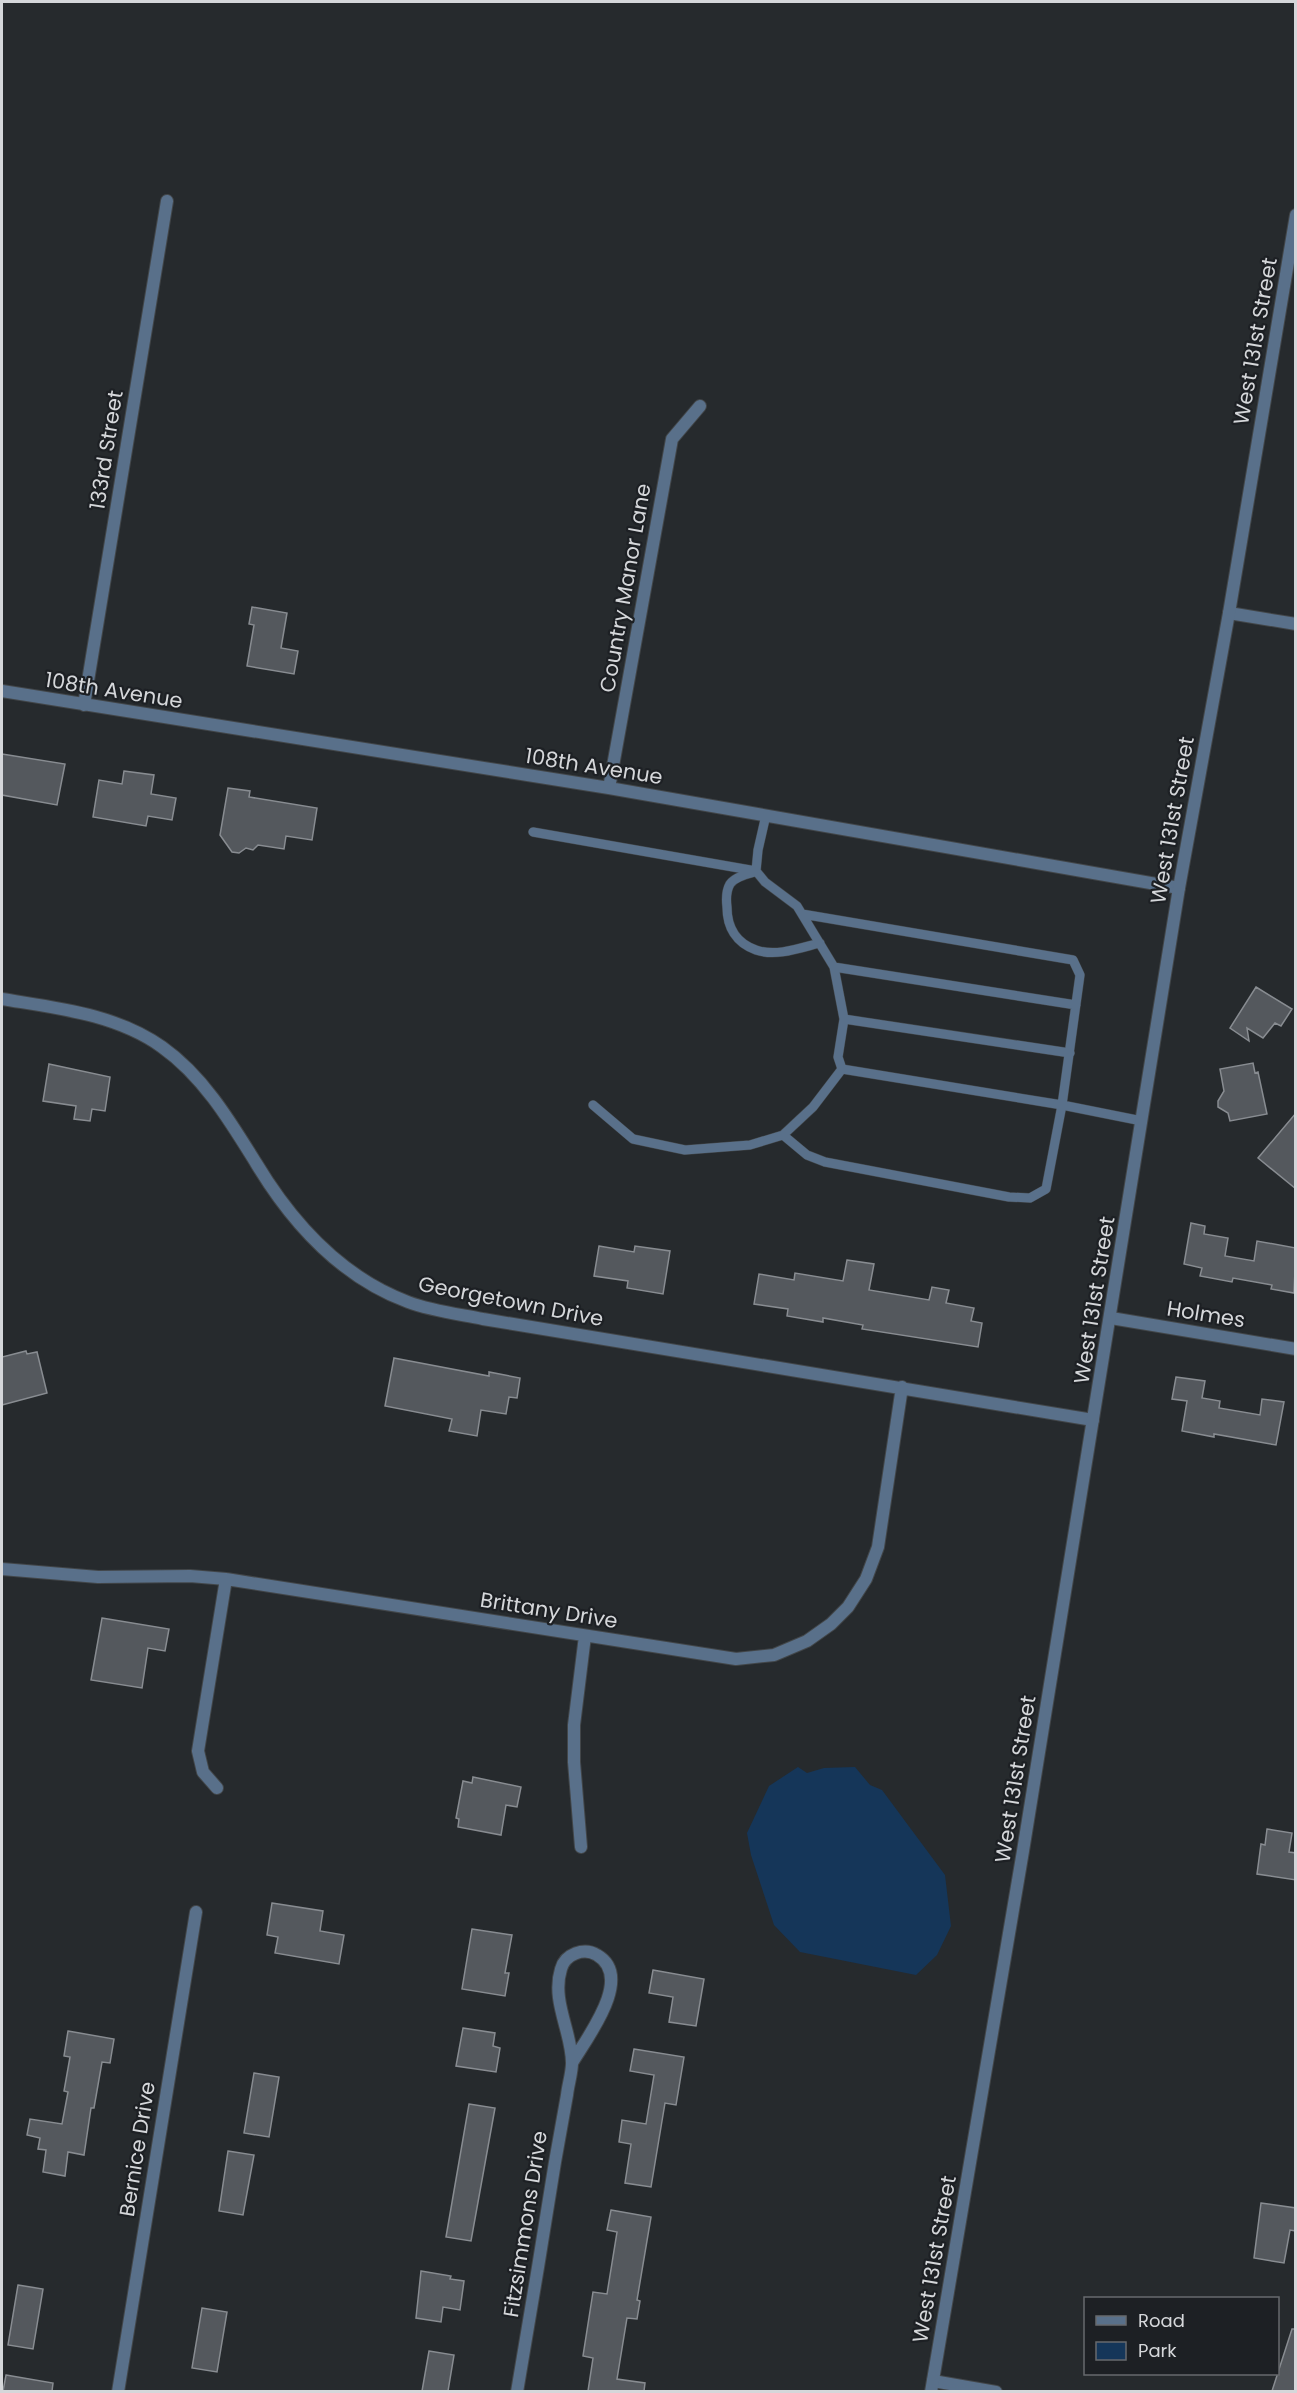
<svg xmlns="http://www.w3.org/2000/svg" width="1297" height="2393" font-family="Poppins,sans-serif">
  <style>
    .green { fill: #153659 }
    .building { fill: #54585d; stroke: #888c91; stroke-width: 1.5 }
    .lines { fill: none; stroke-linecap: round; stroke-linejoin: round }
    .service-casing { stroke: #424649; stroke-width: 10 }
    .minor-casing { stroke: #424649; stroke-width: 14 }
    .tertiary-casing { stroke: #424649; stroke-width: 14 }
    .service { stroke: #59708a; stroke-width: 9 }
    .minor { stroke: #59708a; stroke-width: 12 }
    .tertiary { stroke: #59708a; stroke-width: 12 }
    .labels { text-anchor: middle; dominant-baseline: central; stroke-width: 4.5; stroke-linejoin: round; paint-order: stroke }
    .street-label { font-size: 21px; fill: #d5d7da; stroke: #1d2024 }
  </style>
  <rect width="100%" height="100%" fill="#262a2d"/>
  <!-- green -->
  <path class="green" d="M798,1767L807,1773L824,1768L855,1767L870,1785L882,1790L945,1875L951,1926L937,1955L916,1975L800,1952L774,1925L751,1855L747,1833L769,1786Z"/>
  <!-- building -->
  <path class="building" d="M252,607L287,613L281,648L298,651L294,674L247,666L254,625L249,624Z
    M2,754L65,764L57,805L2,795Z
    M124,771L154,775L151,794L176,798L172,820L148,816L146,826L93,817L99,780L122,784Z
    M228,788L250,791L249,797L317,808L312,840L286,836L284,849L258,845L253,850L246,848L239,853L232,852L220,835Z
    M1256,987L1292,1009L1281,1026L1275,1023L1263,1038L1247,1028L1249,1041L1230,1028Z
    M1253,1063L1255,1073L1258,1072L1267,1114L1230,1121L1228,1113L1218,1107V1101L1224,1091L1220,1069Z
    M49,1064L110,1077L105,1111L92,1109L90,1121L74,1119L76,1106L43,1101Z
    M1296,1113V1189L1258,1158Z
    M1191,1223L1205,1226L1204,1234L1228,1238L1225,1256L1254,1261L1257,1241L1296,1248L1294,1293L1271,1289L1272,1285L1233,1278L1232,1282L1200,1276L1202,1268L1184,1264Z
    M599,1246L634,1252L635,1246L670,1251L663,1294L627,1288L628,1281L594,1276Z
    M847,1260L874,1264L869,1290L929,1300L932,1287L949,1290L946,1303L974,1308L971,1321L982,1323L978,1347L862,1329L863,1325L823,1318V1322L787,1316L788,1309L754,1304L759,1274L794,1280L795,1273L843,1281Z
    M26,1351L27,1354L37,1352L47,1393L2,1405V1357Z
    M394,1358L489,1376V1372L520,1378L517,1398L509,1397L506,1414L481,1410L477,1436L449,1431L452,1419L385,1406Z
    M1176,1377L1205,1381L1202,1398L1220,1401L1219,1408L1260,1415L1262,1399L1284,1402L1276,1445L1214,1434V1437L1182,1431L1187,1401L1172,1399Z
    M102,1618L169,1629L165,1651L148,1648L142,1688L91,1680Z
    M473,1777L521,1787L517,1807L506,1805L501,1835L458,1827L459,1819L456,1818L463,1781L472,1783Z
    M1267,1829L1292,1833L1289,1852L1296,1853V1880L1257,1874L1261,1844L1265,1845Z
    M272,1903L323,1911L320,1931L344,1935L339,1964L275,1953L278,1937L267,1935Z
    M472,1929L512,1935L505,1973H509L505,1996L462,1989Z
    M653,1970L704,1979L696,2026L669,2022L673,1997L649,1993Z
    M463,2028L495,2033L493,2046L500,2048L496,2072L456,2066Z
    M68,2031L114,2039L110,2063L102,2062L94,2108H91L84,2155L68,2152L65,2176L43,2172L46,2150L38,2149L40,2138L27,2135L30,2119L62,2124L68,2092L64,2091L70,2057L64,2056Z
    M634,2049L684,2057L676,2105L665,2103L651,2187L625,2183L631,2144L619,2142L622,2120L646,2124L654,2075L630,2071Z
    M254,2073L279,2077L269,2137L244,2133Z
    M469,2104L495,2108L471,2241L446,2237Z
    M228,2151L254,2155L243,2215L219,2211Z
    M1261,2203L1296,2208V2231L1290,2230L1284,2263L1254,2258Z
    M611,2210L651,2217L637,2300L640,2301L637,2319L627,2318L617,2379L645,2383L644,2391H588L593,2358L583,2356L593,2292L607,2294L617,2232L607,2230Z
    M421,2271L451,2276L450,2279L464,2281L460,2310L443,2307L441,2322L416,2318Z
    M18,2285L43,2289L33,2349L8,2345Z
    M202,2308L227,2312L217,2372L192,2368Z
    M1292,2329H1296V2391H1272Z
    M429,2351L454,2355L448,2391H422Z
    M6,2375L53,2383L52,2391H3Z"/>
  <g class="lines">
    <defs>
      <path id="service" d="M766,815L758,850L756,871L765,882L797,906L834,967L844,1019L838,1057L842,1069L1062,1105L1142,1121
        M533,832L756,871
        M755,872C747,874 735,877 730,884C726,891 726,899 727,907C727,927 736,943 756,950C776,957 800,948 820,943
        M834,967L1076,1005
        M844,1019L1070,1053
        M593,1105L633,1139L685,1150L750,1145L783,1135L813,1107L842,1069
        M783,1135L807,1155L825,1162L1009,1197L1030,1198L1046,1189L1062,1105L1080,975L1073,960L802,914"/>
      <path id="minor" d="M1229,613L1296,624
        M2,691L609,788L1179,888
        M84,705L167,201
        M609,788L672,439L700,406
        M2,999C56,1008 116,1014 162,1047C203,1076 230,1121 256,1163C292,1223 341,1277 408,1302C432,1311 458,1314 483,1319L1093,1420
        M1111,1318L1296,1349
        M2,1569L98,1577L190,1576L226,1579L736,1659L774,1655L807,1641L831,1624L848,1607L866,1579L878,1547L902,1387
        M217,1788L203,1772L198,1751L226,1579
        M581,1847L574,1762V1725L585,1636
        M933,2381L996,2392
        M118,2392L196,1912
        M517,2392C530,2315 543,2239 555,2162C559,2140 563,2117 567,2095C568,2085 572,2073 572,2063C572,2032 551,2001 561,1969C565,1954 584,1947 597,1955C635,1977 586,2039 572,2063"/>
      <path id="tertiary" d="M931,2392L1023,1851L1179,888L1229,613L1296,215"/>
    </defs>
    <!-- service casing -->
    <use href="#service" class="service-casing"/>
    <!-- minor casing -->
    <use href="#minor" class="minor-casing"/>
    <!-- tertiary casing -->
    <use href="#tertiary" class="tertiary-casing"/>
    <!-- service -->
    <use href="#service" class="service"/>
    <!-- minor -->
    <use href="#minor" class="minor"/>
    <!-- tertiary -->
    <use href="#tertiary" class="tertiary"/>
  </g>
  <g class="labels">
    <!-- street labels -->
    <g class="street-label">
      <text transform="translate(1255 341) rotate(-80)">West 131st Street</text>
      <text transform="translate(106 450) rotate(-81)">133rd Street</text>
      <text transform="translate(625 588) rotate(-80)">Country Manor Lane</text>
      <text transform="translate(114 690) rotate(9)">108th Avenue</text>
      <text transform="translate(594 766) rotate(9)">108th Avenue</text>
      <text transform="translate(1172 820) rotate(-80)">West 131st Street</text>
      <text transform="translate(1094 1300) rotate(-81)">West 131st Street</text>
      <text transform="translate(511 1301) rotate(11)">Georgetown Drive</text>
      <text transform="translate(1206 1314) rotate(9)">Holmes</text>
      <text transform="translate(549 1610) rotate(9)">Brittany Drive</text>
      <text transform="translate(1015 1779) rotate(-81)">West 131st Street</text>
      <text transform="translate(137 2149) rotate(-81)">Bernice Drive</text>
      <text transform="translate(525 2224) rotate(-81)">Fitzsimmons Drive</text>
      <text transform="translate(934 2259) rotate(-80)">West 131st Street</text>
    </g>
  </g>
  <!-- border -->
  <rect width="1297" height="2393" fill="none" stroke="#d5d7da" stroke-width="6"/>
  <!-- legend -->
  <rect x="1084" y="2297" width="195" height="78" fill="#1d2024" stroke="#67696d" stroke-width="1.5"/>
  <rect x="1096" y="2316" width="30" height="9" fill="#59708a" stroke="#67696d" stroke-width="1.5"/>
  <text x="1138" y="2327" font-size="18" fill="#d5d7da">Road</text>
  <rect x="1096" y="2342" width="30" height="18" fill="#153659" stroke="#67696d" stroke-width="1.5"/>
  <text x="1138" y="2357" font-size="18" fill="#d5d7da">Park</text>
</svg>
